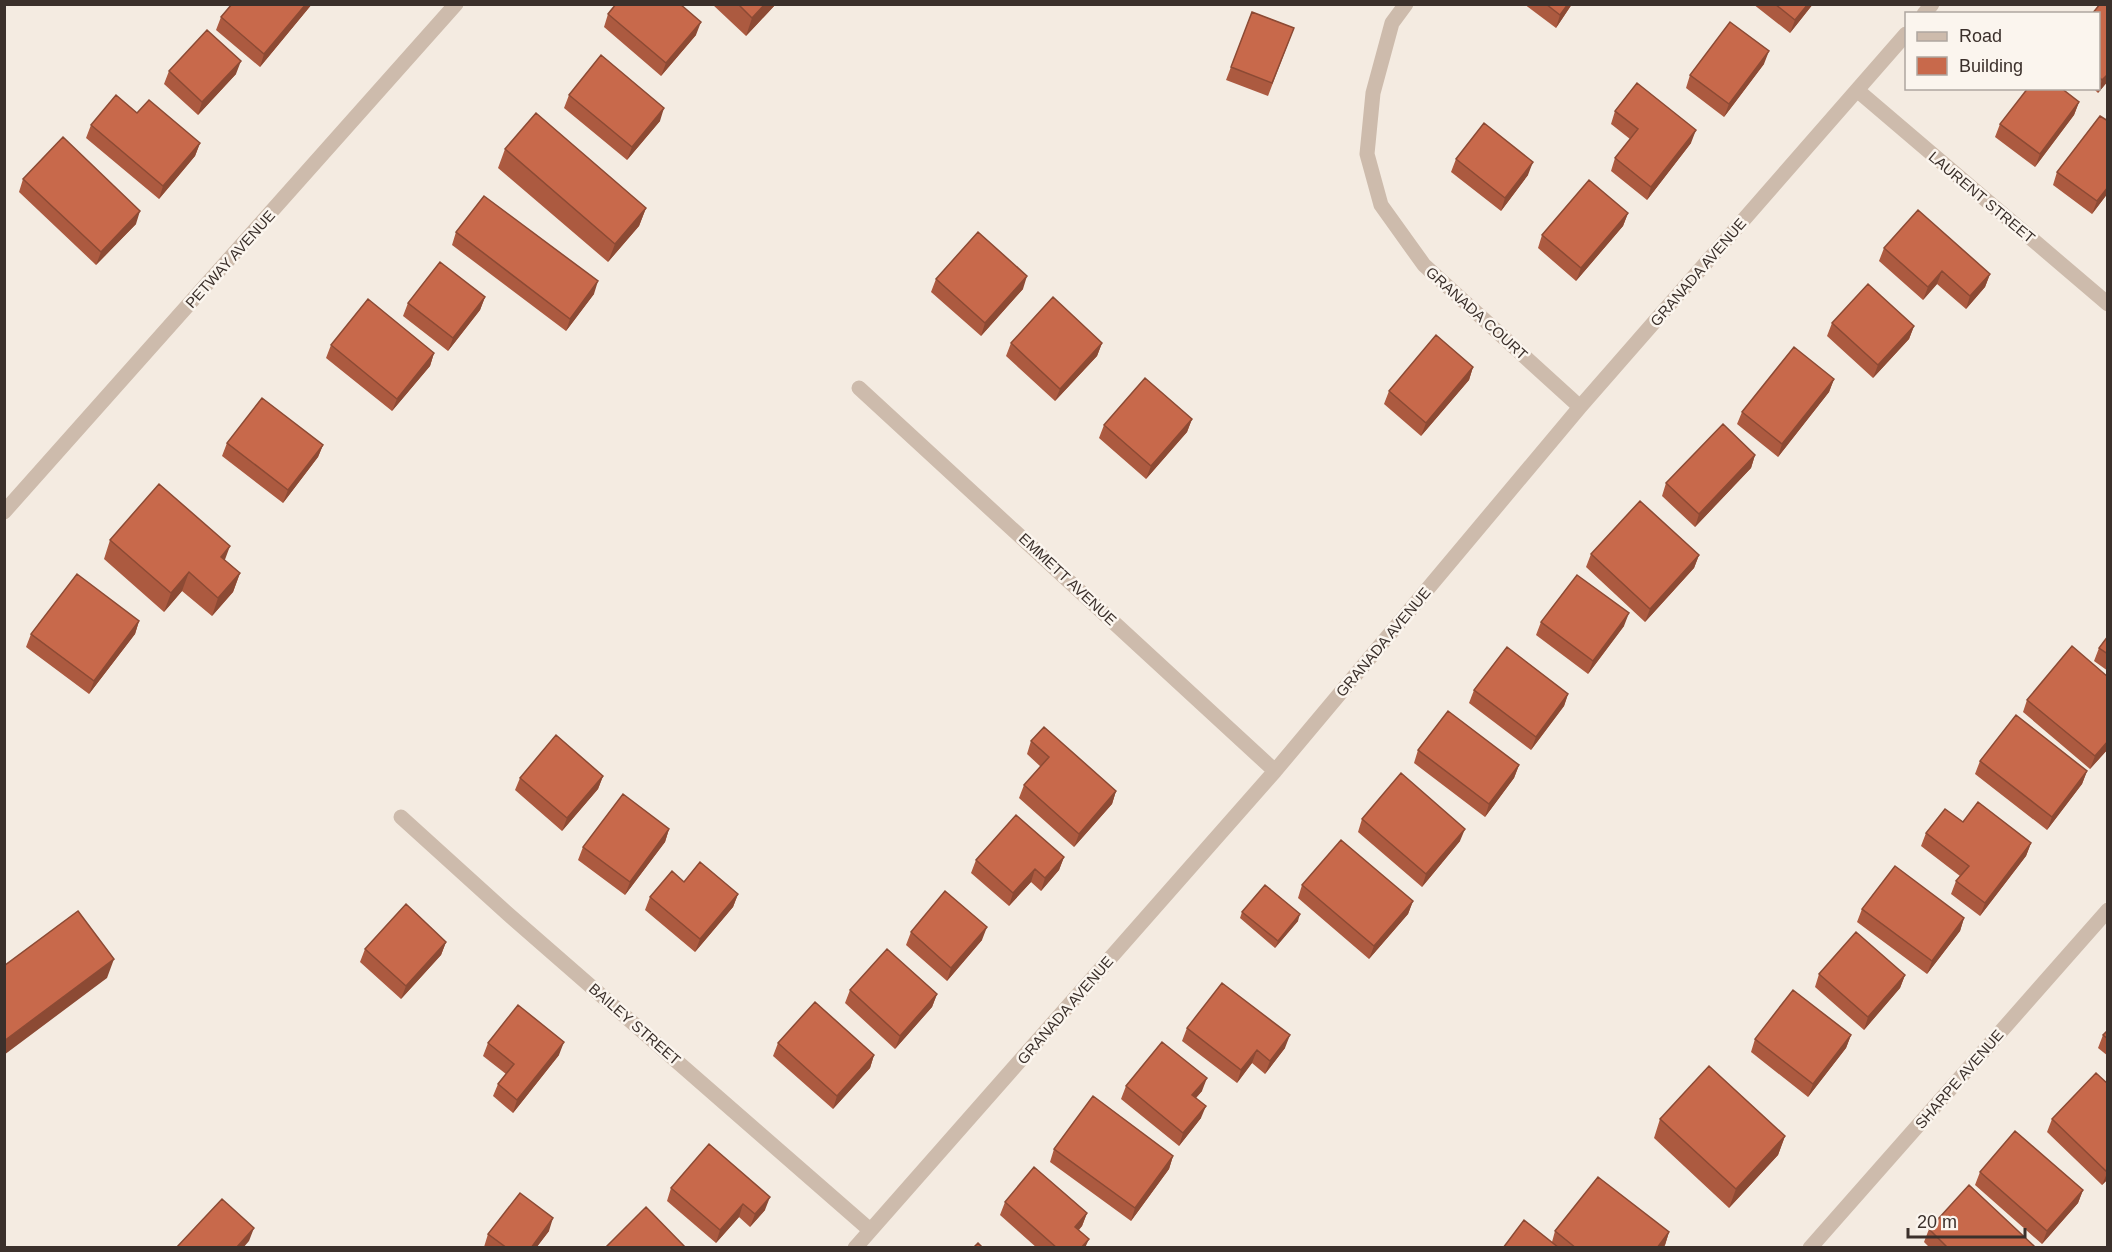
<svg xmlns="http://www.w3.org/2000/svg" width="2112" height="1252" font-family="Arial,sans-serif">
  <style>
    .lines { fill: none; stroke-linecap: round; stroke-linejoin: round }
    .minor { stroke: #cdbbac; stroke-width: 15 }
    .wall { fill: #ac5a40 }
    .shaded-wall { fill: #8c4a34 }
    .building { fill: #c8694b; stroke: #8c4a34; stroke-width: 1.5 }
    .labels { text-anchor: middle; dominant-baseline: central; stroke-width: 5; stroke-linejoin: round; paint-order: stroke }
    .street-label { font-size: 15px; fill: #3b302b; stroke: #fbf5ee }
  </style>
  <rect width="100%" height="100%" fill="#f4ebe1"/>
  <g class="lines">
    <!-- minor -->
    <path class="minor" d="M1406,4L1392,23L1373,93L1367,154L1381,205L1424,265L1580,407
      M1924,14L1932,4
      M1857,90L2108,304
      M859,388L1275,771
      M4,512L456,4
      M401,817L508,914L870,1230
      M855,1248L1275,771L1580,407L1906,34
      M1810,1248L2108,910"/>
  </g>
  <!-- wall -->
  <path class="wall" d="M232,4H312L260,67L216,30L221,17Z
    M712,4H776L746,36Z
    M1524,4H1572L1556,28Z
    M1753,4H1813L1790,33Z
    M2108,4V81L2098,93L2093,88H2098V14Z
    M1252,12L1294,28L1268,96L1226,80Z
    M608,14L696,35L661,76L604,27Z
    M1764,64L1724,117L1686,88L1690,75Z
    M169,71L236,74L198,115L164,84Z
    M569,95L660,121L627,160L564,108Z
    M2079,102L2074,115L2035,167L1995,137L2000,124Z
    M1615,111L1691,143L1647,200L1611,171L1615,158L1630,139L1611,124Z
    M137,113L200,143L195,156L159,199L86,138L91,125Z
    M505,149L646,208L639,226L608,262L498,168Z
    M1456,159L1528,175L1501,211L1451,172Z
    M2057,172L2108,193L2092,214L2053,185Z
    M23,179L136,224L96,265L19,192Z
    M1628,213L1623,226L1576,281L1538,248L1542,235Z
    M456,232L594,294L566,331L452,245Z
    M1884,248L1990,274L1985,287L1966,309L1937,284L1923,300L1879,261Z
    M936,279L1023,289L981,336L931,292Z
    M485,297L480,310L448,351L403,316L408,303Z
    M1832,323L1914,326L1909,339L1873,378L1827,336Z
    M1011,343H1102L1097,356L1055,401L1006,356Z
    M331,345L434,353L430,366L392,411L326,358Z
    M1473,367L1469,380L1421,436L1384,404L1389,391Z
    M1834,379L1829,392L1778,457L1737,424L1742,412Z
    M1192,419L1187,432L1146,479L1099,438L1104,425Z
    M227,443L323,445L318,457L283,503L222,456Z
    M1755,455L1751,468L1695,527L1662,496L1666,483Z
    M110,540L225,560L240,573L233,592L212,616L182,591L164,612L104,559Z
    M1591,554L1699,555L1694,568L1645,622L1586,567Z
    M139,621L135,634L89,694L26,647L31,634Z
    M1541,622L1624,626L1588,674L1536,635Z
    M2108,636V671L2094,661L2099,648Z
    M2108,677V749L2090,769L2023,712L2027,700Z
    M1474,690L1568,694L1564,706L1531,750L1469,703Z
    M1031,741L1116,791L1112,804L1074,847L1019,798L1024,785L1041,767L1027,754Z
    M1418,750L1519,765L1514,778L1485,817L1414,763Z
    M1980,761L2087,771L2082,784L2047,830L1975,774Z
    M603,776L598,789L562,831L515,790L520,778Z
    M1362,819L1460,841L1422,887L1358,832Z
    M669,829L665,842L625,895L578,860L583,847Z
    M1926,833L2031,843L2026,856L1980,916L1951,894L1956,881L1960,876L1921,846Z
    M1064,857L1059,870L1041,891L1031,882L1009,906L971,873L976,860Z
    M684,882L738,894L733,907L695,952L645,910L650,897Z
    M1302,885L1413,901L1408,914L1369,959L1298,898Z
    M1862,909L1964,918L1960,931L1927,974L1857,922Z
    M1242,912L1298,921L1275,948L1240,918Z
    M911,932L982,940L947,981L906,945Z
    M446,942L441,955L401,999L360,962L365,949Z
    M1819,974L1905,975L1900,988L1864,1030L1815,987Z
    M850,990L937,994L932,1007L895,1049L845,1003Z
    M1187,1028L1285,1048L1265,1074L1252,1063L1237,1083L1182,1041Z
    M2108,1030V1056L2098,1048L2103,1035Z
    M1851,1035L1846,1048L1808,1097L1751,1052L1755,1039Z
    M488,1043L559,1055L513,1113L493,1096L498,1084L506,1074L483,1056Z
    M778,1043L874,1055L870,1068L833,1109L773,1056Z
    M2108,1084V1179L2102,1185L2047,1132L2052,1119Z
    M1126,1086L1202,1091L1196,1098L1201,1118L1179,1146L1121,1099Z
    M1660,1119L1785,1136L1778,1155L1729,1208L1654,1138Z
    M1054,1149L1173,1156L1169,1169L1131,1221L1050,1162Z
    M1980,1172L2083,1190L2078,1203L2042,1244L1975,1185Z
    M671,1188L765,1210L750,1227L739,1217L716,1243L667,1201Z
    M1005,1202L1087,1213L1082,1226L1079,1230L1085,1248H1037L1000,1215Z
    M1929,1229L2034,1246L2033,1248H1930L1924,1242Z
    M549,1231L536,1248H485L484,1247L488,1234Z
    M1555,1231L1669,1232L1665,1245L1663,1248H1503L1552,1242Z"/>
  <!-- shaded-wall -->
  <path class="shaded-wall" d="M306,4H312L260,67L264,54Z
    M765,4H776L746,36L752,18Z
    M1568,4H1572L1556,28L1560,15Z
    M1808,4H1813L1790,33L1795,20Z
    M701,22L696,35L661,76L666,63Z
    M1769,51L1764,64L1724,117L1729,104Z
    M241,61L236,74L198,115L202,102Z
    M2108,74V81L2098,93L2102,80Z
    M2079,102L2074,115L2035,167L2040,154Z
    M664,108L660,121L627,160L632,147Z
    M1696,130L1691,143L1647,200L1651,187Z
    M200,143L195,156L159,199L163,186Z
    M1533,162L1528,175L1501,211L1505,198Z
    M2108,187V193L2092,214L2097,201Z
    M646,208L639,226L608,262L615,244Z
    M140,211L136,224L96,265L101,252Z
    M1628,213L1623,226L1576,281L1581,268Z
    M1942,271L1937,284L1923,300L1928,287Z
    M1990,274L1985,287L1966,309L1970,296Z
    M1027,276L1023,289L981,336L985,323Z
    M598,281L594,294L566,331L570,319Z
    M485,297L480,310L448,351L453,338Z
    M1914,326L1909,339L1873,378L1878,365Z
    M1102,343L1097,356L1055,401L1060,389Z
    M434,353L430,366L392,411L397,399Z
    M1473,367L1469,380L1421,436L1426,423Z
    M1834,379L1829,392L1778,457L1782,444Z
    M1192,419L1187,432L1146,479L1151,466Z
    M323,445L318,457L283,503L288,490Z
    M1755,455L1751,468L1695,527L1699,514Z
    M230,546L223,565L221,557Z
    M1699,555L1694,568L1645,622L1650,609Z
    M189,572L182,591L164,612L171,593Z
    M240,573L233,592L212,616L218,598Z
    M1629,613L1624,626L1588,674L1593,661Z
    M139,621L135,634L89,694L94,681Z
    M1568,694L1564,706L1531,750L1536,737Z
    M2108,741V749L2090,769L2095,756Z
    M1519,765L1514,778L1485,817L1489,804Z
    M2087,771L2082,784L2047,830L2052,817Z
    M603,776L598,789L562,831L567,818Z
    M1116,791L1112,804L1074,847L1079,834Z
    M669,829L665,842L625,895L630,882Z
    M1465,829L1460,841L1422,887L1426,874Z
    M2031,843L2026,856L1980,916L1985,903Z
    M1064,857L1059,870L1041,891L1045,878Z
    M1035,869L1031,882L1009,906L1013,893Z
    M738,894L733,907L695,952L700,939Z
    M1413,901L1408,914L1369,959L1374,946Z
    M1300,914L1298,921L1275,948L1278,941Z
    M1964,918L1960,931L1927,974L1932,961Z
    M987,927L982,940L947,981L951,968Z
    M446,942L441,955L401,999L406,986Z
    M114,959L107,978L4,1055V1041Z
    M1905,975L1900,988L1864,1030L1868,1017Z
    M937,994L932,1007L895,1049L900,1036Z
    M1290,1035L1285,1048L1265,1074L1270,1061Z
    M1851,1035L1846,1048L1808,1097L1813,1084Z
    M564,1042L559,1055L513,1113L517,1100Z
    M1257,1050L1252,1063L1237,1083L1241,1070Z
    M874,1055L870,1068L833,1109L837,1096Z
    M1207,1078L1202,1091L1187,1108L1192,1095Z
    M1206,1106L1201,1118L1179,1146L1183,1133Z
    M1785,1136L1778,1155L1729,1208L1736,1189Z
    M1173,1156L1169,1169L1131,1221L1135,1208Z
    M2108,1171V1179L2102,1185Z
    M2083,1190L2078,1203L2042,1244L2047,1231Z
    M770,1197L765,1210L750,1227L755,1214Z
    M743,1204L739,1217L716,1243L720,1230Z
    M1087,1213L1082,1226L1070,1239L1075,1227Z
    M553,1218L549,1231L536,1248H531Z
    M254,1228L249,1241L243,1248H236Z
    M1669,1232L1665,1245L1663,1248H1657Z
    M1089,1239L1085,1248H1081Z"/>
  <!-- building -->
  <path class="building" d="M232,4H306L264,54L221,17Z
    M616,4H680L701,22L666,63L608,14Z
    M738,4H765L752,18Z
    M1546,4H1568L1560,15Z
    M1775,4H1808L1795,20Z
    M2100,4H2108V74L2102,80L2098,76V14H2092Z
    M1252,12L1294,28L1272,83L1231,67Z
    M1730,22L1769,51L1729,104L1690,75Z
    M207,30L241,61L202,102L169,71Z
    M601,55L664,108L632,147L569,95Z
    M1637,83L1696,130L1651,187L1615,158L1638,129L1615,111Z
    M2028,88H2061L2079,102L2040,154L2000,124Z
    M116,95L137,113L149,100L200,143L163,186L91,125Z
    M536,113L646,208L615,244L505,149Z
    M2100,116L2108,121V187L2097,201L2057,172Z
    M1484,123L1533,162L1505,198L1456,159Z
    M63,137L140,211L101,252L23,179Z
    M1589,180L1628,213L1581,268L1542,235Z
    M484,196L598,281L570,319L456,232Z
    M1918,210L1990,274L1970,296L1942,271L1928,287L1884,248Z
    M978,232L1027,276L985,323L936,279Z
    M440,262L485,297L453,338L408,303Z
    M1868,284L1914,326L1878,365L1832,323Z
    M1053,297L1102,343L1060,389L1011,343Z
    M368,299L434,353L397,399L331,345Z
    M1436,335L1473,367L1426,423L1389,391Z
    M1794,347L1834,379L1782,444L1742,412Z
    M1145,378L1192,419L1151,466L1104,425Z
    M262,398L323,445L288,490L227,443Z
    M1723,424L1755,455L1699,514L1666,483Z
    M159,484L230,546L221,557L240,573L218,598L189,572L171,593L110,540Z
    M1640,501L1699,555L1650,609L1591,554Z
    M77,574L139,621L94,681L31,634Z
    M1577,575L1629,613L1593,661L1541,622Z
    M2108,636V654L2099,648Z
    M2072,646L2108,677V741L2095,756L2027,700Z
    M1507,647L1568,694L1536,737L1474,690Z
    M1448,711L1519,765L1489,804L1418,750Z
    M2016,715L2087,771L2052,817L1980,761Z
    M1044,727L1116,791L1079,834L1024,785L1049,757L1031,741Z
    M556,735L603,776L567,818L520,778Z
    M1401,773L1465,829L1426,874L1362,819Z
    M623,794L669,829L630,882L583,847Z
    M1978,802L2031,843L1985,903L1956,881L1969,866L1926,833L1945,809L1963,822Z
    M1016,815L1064,857L1045,878L1035,869L1013,893L976,860Z
    M1341,840L1413,901L1374,946L1302,885Z
    M700,862L738,894L700,939L650,897L672,871L684,882Z
    M1895,866L1964,918L1932,961L1862,909Z
    M1265,885L1300,914L1278,941L1242,912Z
    M945,891L987,927L951,968L911,932Z
    M406,904L446,942L406,986L365,949Z
    M78,911L114,959L4,1041V966Z
    M1856,932L1905,975L1868,1017L1819,974Z
    M887,949L937,994L900,1036L850,990Z
    M1222,983L1290,1035L1270,1061L1257,1050L1241,1070L1187,1028Z
    M1793,990L1851,1035L1813,1084L1755,1039Z
    M815,1002L874,1055L837,1096L778,1043Z
    M518,1005L564,1042L517,1100L498,1084L514,1064L488,1043Z
    M2108,1030V1039L2103,1035Z
    M1162,1042L1207,1078L1192,1095L1206,1106L1183,1133L1126,1086Z
    M1709,1066L1785,1136L1736,1189L1660,1119Z
    M2096,1073L2108,1084L2107,1172L2052,1119Z
    M1093,1096L1173,1156L1135,1208L1054,1149Z
    M2015,1131L2083,1190L2047,1231L1980,1172Z
    M709,1144L770,1197L755,1214L743,1204L720,1230L671,1188Z
    M1034,1167L1087,1213L1075,1227L1089,1239L1081,1248H1057L1005,1202Z
    M1598,1177L1669,1232L1657,1248H1576L1555,1231Z
    M1969,1185L2034,1246L2032,1248H1948L1929,1229Z
    M520,1193L553,1218L531,1248H507L488,1234Z
    M222,1199L254,1228L236,1248H176Z
    M646,1207L686,1248H607L606,1247Z
    M1524,1220L1559,1248H1503Z
    M978,1243L983,1248H973Z"/>
  <g class="labels">
    <!-- street labels -->
    <g class="street-label">
      <text transform="translate(1982 197) rotate(40)">LAURENT STREET</text>
      <text transform="translate(230 259) rotate(-48)">PETWAY AVENUE</text>
      <text transform="translate(1698 272) rotate(-49)">GRANADA AVENUE</text>
      <text transform="translate(1477 313) rotate(42)">GRANADA COURT</text>
      <text transform="translate(1068 579) rotate(43)">EMMETT AVENUE</text>
      <text transform="translate(1383 642) rotate(-50)">GRANADA AVENUE</text>
      <text transform="translate(1065 1010) rotate(-49)">GRANADA AVENUE</text>
      <text transform="translate(635 1024) rotate(41)">BAILEY STREET</text>
      <text transform="translate(1959 1079) rotate(-49)">SHARPE AVENUE</text>
    </g>
  </g>
  <!-- border -->
  <rect width="2112" height="1252" fill="none" stroke="#3b302b" stroke-width="12"/>
  <!-- legend -->
  <rect x="1905" y="12" width="195" height="78" fill="#fbf5ee" stroke="#aea6a0" stroke-width="1.5"/>
  <rect x="1917" y="32" width="30" height="9" fill="#cdbbac" stroke="#aea6a0" stroke-width="1.5"/>
  <text x="1959" y="42" font-size="18" fill="#3b302b">Road</text>
  <rect x="1917" y="57" width="30" height="18" fill="#c8694b" stroke="#aea6a0" stroke-width="1.5"/>
  <text x="1959" y="72" font-size="18" fill="#3b302b">Building</text>
  <!-- scale -->
  <path d="M1908 1228v9h117v-9" fill="none" stroke="#3b302b" stroke-width="3"/>
  <text x="1917" y="1228" font-size="18" fill="#3b302b" stroke="#fbf5ee" stroke-width="4.5" paint-order="stroke">20 m</text>
</svg>
